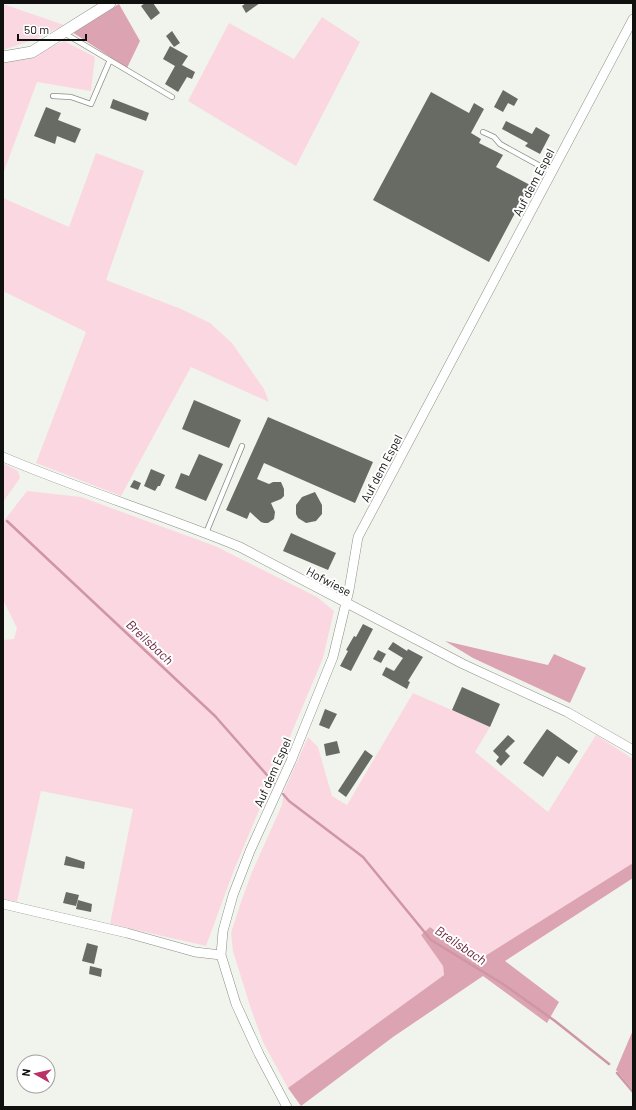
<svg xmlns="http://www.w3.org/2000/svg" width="636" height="1110" font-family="Barlow,sans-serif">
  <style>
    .green { fill: #fbd8e1 }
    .forest { fill: #dca3b2 }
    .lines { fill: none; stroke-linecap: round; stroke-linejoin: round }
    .stream { stroke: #cf96a5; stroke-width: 2.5 }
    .building { fill: #686b64 }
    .service-casing { stroke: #8c8f88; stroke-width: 6 }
    .minor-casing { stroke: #8c8f88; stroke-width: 10 }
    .tertiary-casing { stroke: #8c8f88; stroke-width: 12 }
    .service { stroke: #fff; stroke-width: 4.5 }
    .minor { stroke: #fff; stroke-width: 9 }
    .tertiary { stroke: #fff; stroke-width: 11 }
    .labels { text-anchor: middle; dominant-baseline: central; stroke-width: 4; stroke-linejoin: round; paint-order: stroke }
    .street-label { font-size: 12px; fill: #10110f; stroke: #fff }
    .water-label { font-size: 13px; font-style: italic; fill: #621e37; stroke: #fff }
  </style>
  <rect width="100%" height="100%" fill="#f0f4ec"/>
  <!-- green -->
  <path class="green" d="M3,4L64,25L36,39L3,50Z
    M322,17L360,42L296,166L188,101L229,23L294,59Z
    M64,41L95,57L91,91L37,82L3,174V62L34,55Z
    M96,153L144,171L106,280L181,309L210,323L232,343L264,389L269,402L191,367L121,496L36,463L86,332L3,291V198L69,227Z
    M3,463L18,471L20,478L3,502Z
    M27,491L81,497L215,546L317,597L334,611L323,658L234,870L206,946L110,924L133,809L41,791L17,902L3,899V640L14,639L17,628L3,600V522Z
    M413,693L490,727L475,752L548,812L596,735L633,759V863L477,961L430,927L421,935L443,966L444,975L288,1088L263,1042L250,1006L233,951L231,933L241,902L252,872L282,805L284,791L308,737L318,747L332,796L347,805Z"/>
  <!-- forest -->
  <path class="forest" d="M119,4L140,41L127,68L72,32Z
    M445,641L548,665L554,654L586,668L570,703L473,658Z
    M633,863V878L505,961L559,1002L547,1023L483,976L393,1037L301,1106L288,1088L444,975L443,966L421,935L430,927L477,961Z
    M633,1030V1090L616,1070Z"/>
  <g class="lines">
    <!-- stream -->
    <path class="stream" d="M7,521L215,716L274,783
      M283,794L289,801L363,857L431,940L503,984L555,1021L609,1064
      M617,1073L633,1092"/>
  </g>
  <!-- building -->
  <path class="building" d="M145,3H153L160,13L151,20L141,6Z
    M246,3H260L246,13L242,6Z
    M172,31L180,43L174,47L166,36Z
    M170,46L188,56L182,65L195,72L192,79L187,77L178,92L165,84L175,66L163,59Z
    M503,90L518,99L514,106L508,103L503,112L494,107Z
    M431,92L469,113L474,103L484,109L471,133L481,139L479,143L503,155L496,167L530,185L489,262L373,200Z
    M113,99L149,113L146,121L110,108Z
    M46,107L61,113L58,120L81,129L75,143L57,136L55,144L34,136Z
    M506,121L532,134L536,127L550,135L540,154L525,146L528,143L502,129Z
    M194,400L241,420L229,448L182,429Z
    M268,417L373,462L355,503L264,463L257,479L269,484L273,482H281L284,489V496L281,499L271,503L275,512L274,519L268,523H264L261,522L250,512L247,519L226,510Z
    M199,454L223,464L206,501L175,488L181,473L189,476Z
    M151,469L165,475L160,486H158L155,491L144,486Z
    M134,480L141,483L138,490L130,487Z
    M315,492L322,505V514L316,521L306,523L298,518L296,514V505L302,497Z
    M291,533L336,553L328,570L283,551Z
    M363,624L373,629L351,671L340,666L348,651L346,650L354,636L356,637Z
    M393,642L407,651L408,649L423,657L408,681L410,682L407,689L382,675L386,667L394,671L403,658L388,649Z
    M378,650L386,654L381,663L373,659Z
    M462,687L500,704L490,727L452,710Z
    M325,709L337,714L329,729L319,725Z
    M547,729L578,751L569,764L557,756L543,777L523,763Z
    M508,735L515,741L505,751L510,756L501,766L496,761L499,757L493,751Z
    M337,741L340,753L326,756L324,744Z
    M365,750L373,756L346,797L338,791Z
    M66,856L85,862L84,869L64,865Z
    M66,892L79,895L76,906L63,903Z
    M78,900L92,904L91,912L76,909Z
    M87,943L98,946L94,964L82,961Z
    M90,966L102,969L101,977L89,974Z"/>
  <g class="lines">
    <defs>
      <path id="service" d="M64,33L172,97
        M53,96L71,97L91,104L110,60
        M483,132L494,137L500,144L551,172
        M206,533L242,446"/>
      <path id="minor" d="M3,457C81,490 162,515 240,547L463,664L567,712L633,750
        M3,904L127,933L195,952L221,955
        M287,1107L259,1054L236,1004L221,955L223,931L233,895L250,851L291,761L333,657L349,590L358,537L633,19"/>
      <path id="tertiary" d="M3,57L32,52L110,3"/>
    </defs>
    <!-- service casing -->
    <use href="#service" class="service-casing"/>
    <!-- minor casing -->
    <use href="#minor" class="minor-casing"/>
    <!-- tertiary casing -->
    <use href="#tertiary" class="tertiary-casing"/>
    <!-- service -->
    <use href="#service" class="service"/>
    <!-- minor -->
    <use href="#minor" class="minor"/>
    <!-- tertiary -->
    <use href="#tertiary" class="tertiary"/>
  </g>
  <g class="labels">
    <!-- street labels -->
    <g class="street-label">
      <text transform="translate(533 182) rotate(-62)">Auf dem Espel</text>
      <text transform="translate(381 468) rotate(-62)">Auf dem Espel</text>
      <text transform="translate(329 581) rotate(28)">Hofwiese</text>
      <text transform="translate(272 772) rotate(-66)">Auf dem Espel</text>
    </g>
    <!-- water labels -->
    <g class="water-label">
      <text transform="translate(150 642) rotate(43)">Breilsbach</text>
      <text transform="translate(461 945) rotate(34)">Breilsbach</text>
    </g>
  </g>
  <!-- border -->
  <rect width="636" height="1110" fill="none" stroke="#10110f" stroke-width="8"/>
  <!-- north arrow -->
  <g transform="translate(36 1074) rotate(278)"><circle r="19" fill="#ffffff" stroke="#9fa09f"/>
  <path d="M0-3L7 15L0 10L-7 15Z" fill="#bb3067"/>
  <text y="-6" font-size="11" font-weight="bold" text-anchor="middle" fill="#10110f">N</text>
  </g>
  <!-- scale -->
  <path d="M18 34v6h68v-6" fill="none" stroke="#10110f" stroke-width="2"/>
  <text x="24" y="34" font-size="12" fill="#10110f" stroke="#ffffff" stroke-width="3" paint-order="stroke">50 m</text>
</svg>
